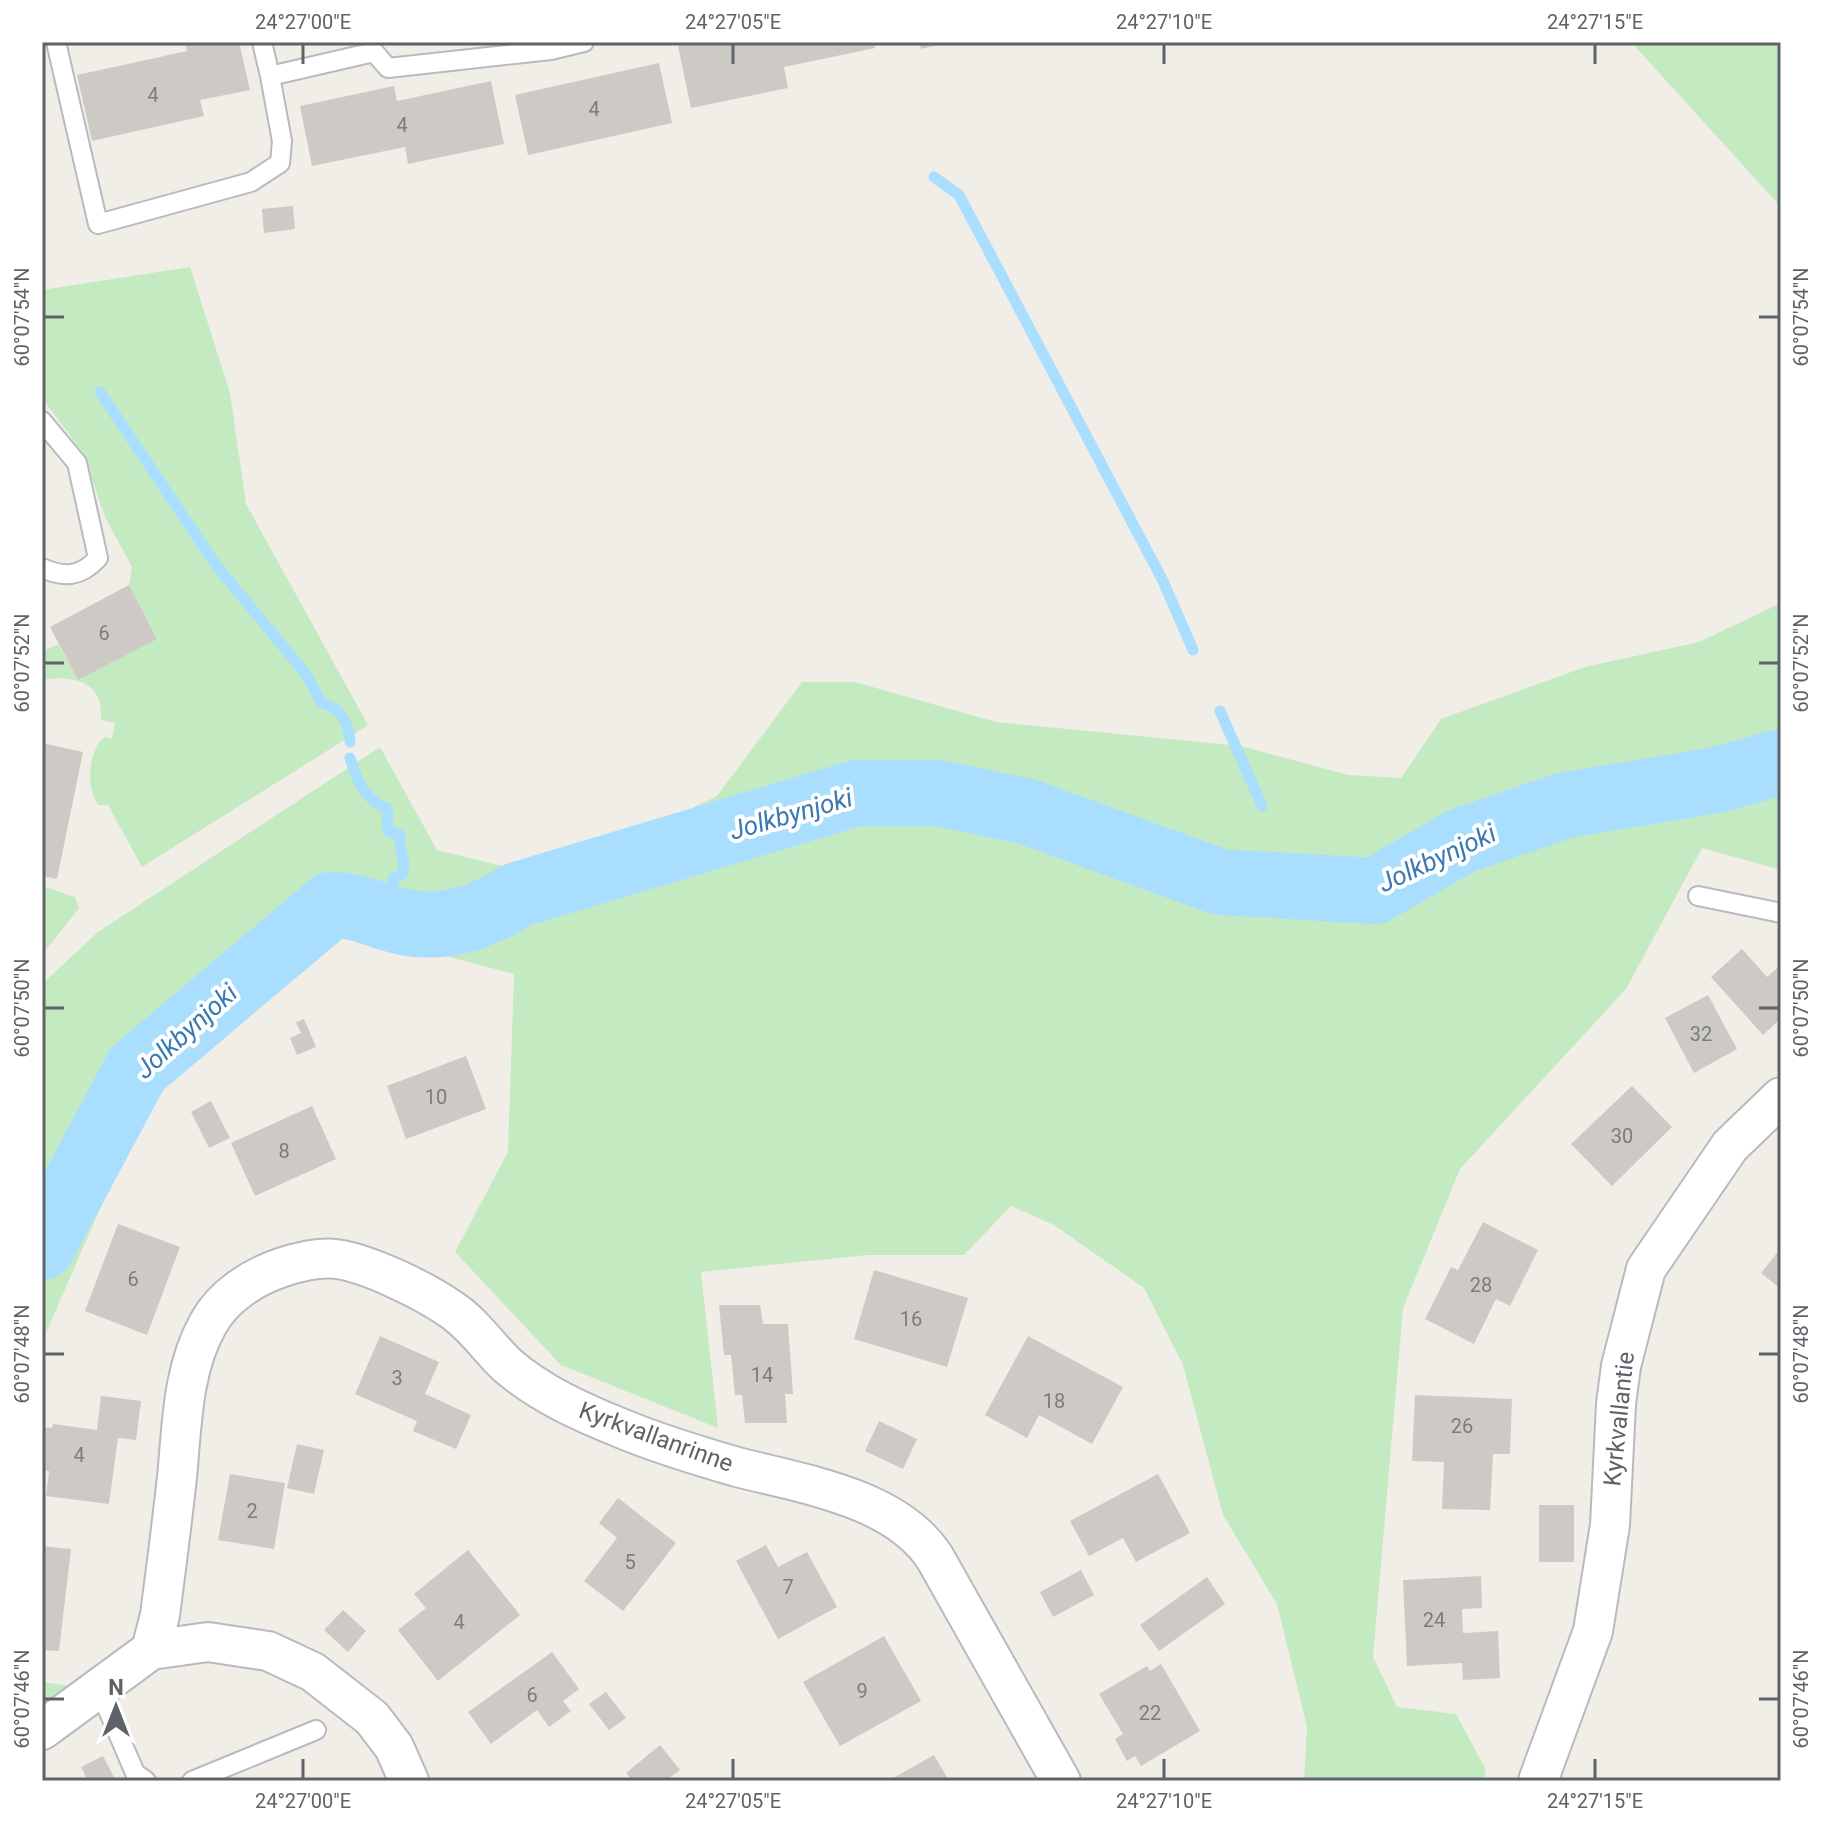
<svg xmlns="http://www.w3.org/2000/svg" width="1823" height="1823" font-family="Roboto,sans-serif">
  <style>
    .green { fill: #c4eac2 }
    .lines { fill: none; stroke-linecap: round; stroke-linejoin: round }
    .stream { stroke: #a9deff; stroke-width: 11 }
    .river { stroke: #a9deff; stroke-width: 66 }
    .building { fill: #cdc9c4 }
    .service-casing { stroke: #b7babe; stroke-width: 22 }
    .minor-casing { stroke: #b7babe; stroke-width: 42 }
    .service { stroke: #fff; stroke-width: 18 }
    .minor { stroke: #fff; stroke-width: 38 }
    .ticks { fill: none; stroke: #5e6368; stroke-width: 3 }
    .labels { text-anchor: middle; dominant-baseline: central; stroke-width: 8; stroke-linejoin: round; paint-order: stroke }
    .number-label { font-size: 20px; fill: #7a7c7f }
    .street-label { font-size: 24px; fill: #5e6368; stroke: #fff }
    .water-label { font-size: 26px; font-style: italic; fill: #397ab2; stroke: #fff }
    .neatline { fill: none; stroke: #5e6368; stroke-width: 3 }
    .ticks-label { font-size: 20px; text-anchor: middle; fill: #5e6368 }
  </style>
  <rect width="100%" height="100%" fill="#f1eee7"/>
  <!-- green -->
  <path class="green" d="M1631,42H1781V207Z
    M190,267L230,393L246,504L368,725L142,867L108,805H99C85,790 88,749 105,737L112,739L115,723L101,720C104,682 75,675 42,680V651L58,644L78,680L157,638L129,585L132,567L105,517L83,453L42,398V290Z
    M1781,603V870L1702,848L1626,989L1460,1169L1403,1308L1373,1657L1397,1707L1456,1714L1486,1770L1483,1781H1304L1307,1727L1277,1604L1223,1515L1183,1365L1144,1288L1054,1225L1011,1206L964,1255H867L701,1272L718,1428L561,1365L455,1252L508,1152L514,974L341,928L158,1075L42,1342V984L98,932L380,747L437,850L531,873L634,836L717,796L802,682H855L996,722L1241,746L1348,775L1401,778L1441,719L1585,667L1699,642Z
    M42,886L75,897L79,908L42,955Z
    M42,1682L86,1688L42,1717Z"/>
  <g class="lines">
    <!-- stream -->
    <path class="stream" d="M934,177L959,195L1162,579L1193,650
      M100,392L215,564L305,673L322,703C340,708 350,723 350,742
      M1220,711L1262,806
      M350,758C356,778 365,801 387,808L388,831L400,835C398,848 407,861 402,874L393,878L394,920"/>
    <!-- river -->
    <path class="river" d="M42,1247L137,1069L331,905C353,904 371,913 392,919C436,933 480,919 517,895L857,793H937L1025,811L1220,882L1375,891L1461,841L1566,805L1717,780L1781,762"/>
  </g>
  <!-- building -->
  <path class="building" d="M185,42H239L250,90L200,100L204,116L92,141L77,75L187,51Z
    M697,42H874L875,48L784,67L788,88L691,108L678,46Z
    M919,42H947V43L921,49Z
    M659,63L672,123L528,155L515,95Z
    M491,81L504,144L408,164L405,147L312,166L300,106L394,86L397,101Z
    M293,206L295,229L264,233L262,209Z
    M129,585L157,639L78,680L50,627Z
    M42,743L83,752L57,879L42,876Z
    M1742,949L1767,977L1781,965V1018L1763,1035L1711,977Z
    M1708,995L1737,1049L1694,1073L1665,1018Z
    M304,1019L316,1047L297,1055L290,1038L301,1033L296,1022Z
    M466,1056L486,1109L406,1139L387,1086Z
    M1632,1086L1672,1127L1612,1186L1571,1144Z
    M211,1101L230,1138L209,1148L191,1112Z
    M312,1106L336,1159L255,1196L231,1143Z
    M1483,1222L1538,1250L1510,1306L1496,1299L1474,1344L1425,1319L1451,1267L1458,1270Z
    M118,1224L180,1247L147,1335L85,1311Z
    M1781,1248V1289L1761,1273Z
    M874,1270L968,1298L947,1367L854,1339Z
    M719,1305H760L763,1324H788L793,1394H785L787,1423H745L742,1395H735L731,1355H724Z
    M380,1336L439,1362L425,1394L471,1415L456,1449L413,1431L417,1421L355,1394Z
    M1028,1336L1123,1387L1092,1444L1039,1415L1027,1438L985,1415Z
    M1415,1395L1512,1399L1510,1454H1493L1490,1510L1442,1509L1444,1462L1412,1461Z
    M101,1396L141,1401L136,1440L118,1438L109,1504L46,1496L49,1471L42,1470V1427L52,1428L53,1424L97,1430Z
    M879,1421L917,1439L903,1469L865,1451Z
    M297,1444L324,1450L314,1494L287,1488Z
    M230,1474L285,1483L274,1549L218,1540Z
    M1158,1474L1190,1533L1136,1562L1123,1538L1089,1556L1070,1521Z
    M618,1498L676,1543L623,1611L584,1581L617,1538L599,1523Z
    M1539,1505H1574V1562H1539Z
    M766,1545L778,1567L807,1552L837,1607L778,1639L736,1561Z
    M42,1546L71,1549L59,1651L42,1650Z
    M468,1550L520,1615L438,1681L398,1630L426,1608L414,1594Z
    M1081,1570L1094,1595L1053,1617L1040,1592Z
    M1481,1576L1482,1608L1462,1609L1463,1633L1498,1631L1500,1678L1463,1680L1462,1663L1407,1666L1403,1580Z
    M1207,1577L1225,1604L1159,1651L1140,1625Z
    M343,1610L366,1631L348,1652L324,1630Z
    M884,1636L921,1701L840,1746L803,1682Z
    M552,1652L579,1689L563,1701L571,1711L549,1727L537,1710L491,1744L468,1712Z
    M1161,1664L1200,1731L1141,1766L1135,1756L1127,1761L1115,1739L1123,1734L1099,1694L1147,1666L1150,1671Z
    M606,1692L626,1718L609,1730L589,1704Z
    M660,1745L680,1770L665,1781H633L626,1773Z
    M934,1755L949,1781H888Z
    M103,1756L116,1781H88L81,1767Z"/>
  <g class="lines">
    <defs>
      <path id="service" d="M56,42L98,224L251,182L280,163L282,141L270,76L374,52L388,68L551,50L584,42
        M262,42L270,76
        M42,421L77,463L98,558C81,577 64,578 42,568
        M1698,896L1781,913
        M99,1689L135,1773L146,1781
        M192,1781L316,1730"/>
      <path id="minor" d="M151,1650L160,1615C166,1569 172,1523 177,1477C182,1426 182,1370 208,1324C223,1296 253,1277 283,1267C299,1262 319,1257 336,1259C368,1263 425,1291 452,1310C474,1325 488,1347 507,1365C540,1394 583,1413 623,1429C659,1444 699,1456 737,1467C802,1484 896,1497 935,1558L1061,1781
        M42,1730L151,1650L208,1642L268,1651L313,1672L372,1718L394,1747L409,1781
        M1538,1781L1593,1631L1610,1525L1616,1404L1621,1366L1646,1269L1730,1146L1781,1097"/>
    </defs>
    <!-- service casing -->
    <use href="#service" class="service-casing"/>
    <!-- minor casing -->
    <use href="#minor" class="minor-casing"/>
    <!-- service -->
    <use href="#service" class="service"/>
    <!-- minor -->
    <use href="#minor" class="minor"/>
  </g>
  <!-- ticks -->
  <path class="ticks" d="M303,44V64M733,44V64M1164,44V64M1595,44V64M44,317H64M1759,317H1779M44,663H64M1759,663H1779M44,1008H64M1759,1008H1779M44,1354H64M1759,1354H1779M44,1699H64M1759,1699H1779M303,1759V1779M733,1759V1779M1164,1759V1779M1595,1759V1779"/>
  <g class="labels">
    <!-- number labels -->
    <g class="number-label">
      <text x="153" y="95">4</text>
      <text x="594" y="109">4</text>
      <text x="402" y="125">4</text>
      <text x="104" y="633">6</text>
      <text x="1701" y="1034">32</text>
      <text x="436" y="1097">10</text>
      <text x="1622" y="1136">30</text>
      <text x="284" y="1151">8</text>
      <text x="133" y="1279">6</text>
      <text x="1481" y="1285">28</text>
      <text x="911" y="1319">16</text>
      <text x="762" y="1375">14</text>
      <text x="397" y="1378">3</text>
      <text x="1054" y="1401">18</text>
      <text x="1462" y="1426">26</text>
      <text x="79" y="1455">4</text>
      <text x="252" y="1511">2</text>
      <text x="630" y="1562">5</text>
      <text x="788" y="1587">7</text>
      <text x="1434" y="1620">24</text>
      <text x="459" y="1622">4</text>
      <text x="862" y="1691">9</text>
      <text x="532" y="1695">6</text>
      <text x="1150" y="1713">22</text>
    </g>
    <!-- street labels -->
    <g class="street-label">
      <text transform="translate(1619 1419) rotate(-84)">Kyrkvallantie</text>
      <text transform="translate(656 1437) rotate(20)">Kyrkvallanrinne</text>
    </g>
    <!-- water labels -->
    <g class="water-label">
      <text transform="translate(791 814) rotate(-16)">Jolkbynjoki</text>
      <text transform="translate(1437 858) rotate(-25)">Jolkbynjoki</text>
      <text transform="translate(186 1031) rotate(-42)">Jolkbynjoki</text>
    </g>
  </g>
  <!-- border -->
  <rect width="1823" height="1823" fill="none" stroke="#ffffff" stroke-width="88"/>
  <!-- north arrow -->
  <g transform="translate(116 1707)" stroke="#ffffff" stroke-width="6" paint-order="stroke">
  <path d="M0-6L14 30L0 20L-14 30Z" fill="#5e6368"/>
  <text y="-12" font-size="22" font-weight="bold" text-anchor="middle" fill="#5e6368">N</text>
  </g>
  <rect x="44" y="44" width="1735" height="1735" class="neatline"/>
  <g class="ticks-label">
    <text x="303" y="29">24°27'00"E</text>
    <text x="733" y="29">24°27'05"E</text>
    <text x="1164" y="29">24°27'10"E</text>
    <text x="1595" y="29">24°27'15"E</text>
    <text transform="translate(22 317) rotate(-90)" y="7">60°07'54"N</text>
    <text transform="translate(1801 317) rotate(-90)" y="7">60°07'54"N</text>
    <text transform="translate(22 663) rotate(-90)" y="7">60°07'52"N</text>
    <text transform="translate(1801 663) rotate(-90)" y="7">60°07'52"N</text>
    <text transform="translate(22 1008) rotate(-90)" y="7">60°07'50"N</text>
    <text transform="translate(1801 1008) rotate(-90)" y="7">60°07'50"N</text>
    <text transform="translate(22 1354) rotate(-90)" y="7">60°07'48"N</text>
    <text transform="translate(1801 1354) rotate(-90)" y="7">60°07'48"N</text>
    <text transform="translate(22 1699) rotate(-90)" y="7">60°07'46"N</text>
    <text transform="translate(1801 1699) rotate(-90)" y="7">60°07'46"N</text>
    <text x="303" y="1808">24°27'00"E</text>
    <text x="733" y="1808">24°27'05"E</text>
    <text x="1164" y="1808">24°27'10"E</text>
    <text x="1595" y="1808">24°27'15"E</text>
  </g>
</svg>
